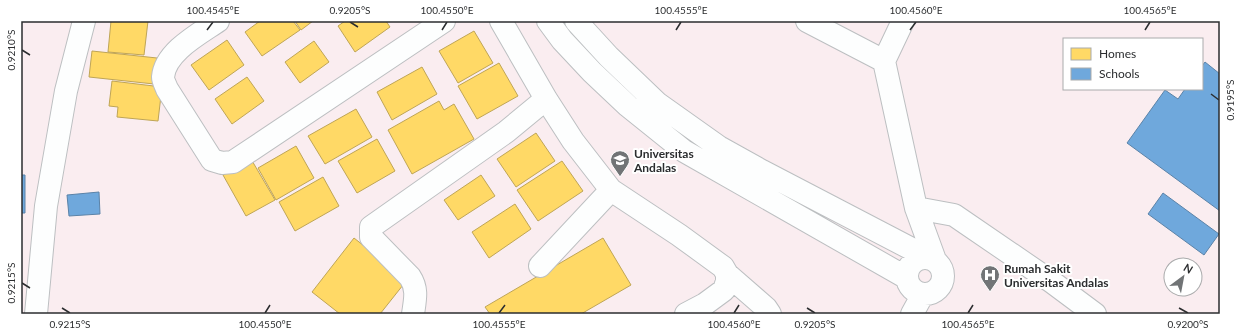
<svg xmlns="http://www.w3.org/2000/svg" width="1241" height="335" font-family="Lato,sans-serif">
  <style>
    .education { fill: #faedf0; fill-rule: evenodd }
    .homes { fill: #ffd966; stroke: #bfa556 }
    .schools { fill: #6fa8dc; stroke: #5b83a8 }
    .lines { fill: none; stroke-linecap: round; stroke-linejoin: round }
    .minor-casing { stroke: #bcbfc1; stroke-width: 24 }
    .minor { stroke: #fdfefe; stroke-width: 22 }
    .ticks { fill: none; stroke: #2b2d2f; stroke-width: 1.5 }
    .labels { text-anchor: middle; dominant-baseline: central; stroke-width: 4; stroke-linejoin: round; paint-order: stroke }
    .poi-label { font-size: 12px; font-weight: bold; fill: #2b2d2f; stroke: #fff; text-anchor: start }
    .neatline { fill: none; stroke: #2b2d2f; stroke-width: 1.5 }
    .ticks-label { font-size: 10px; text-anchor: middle; fill: #2b2d2f }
  </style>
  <rect width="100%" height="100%" fill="#f4f7f9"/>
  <!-- education -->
  <path class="education" d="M21,21H1220V314H21ZM1064,39H1202V89H1064ZM1171,265H1195V289H1171Z"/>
  <!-- homes -->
  <path class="homes" d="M111,21H148L144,55L108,52Z
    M260,21H293L300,30L262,56L245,32Z
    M295,21H313L301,30Z
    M345,21H386L390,27L355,52L338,26Z
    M474,31L493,63L458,83L439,51Z
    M227,40L244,65L209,90L191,65Z
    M314,41L329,62L300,83L285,62Z
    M92,51L157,58L154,84L89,77Z
    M499,63L518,96L477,119L458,86Z
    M422,67L437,94L392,120L377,92Z
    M247,77L264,101L232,124L215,99Z
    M112,81L162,87L158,121L117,117L118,107L109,106Z
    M439,101L444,110L454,104L474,139L412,174L388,130Z
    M356,109L372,137L325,164L308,136Z
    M536,133L555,161L516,187L497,159Z
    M377,139L395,171L357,193L338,161Z
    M296,146L314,178L276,200L258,168Z
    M251,159L275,200L246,216L223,175Z
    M562,161L583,191L538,221L517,190Z
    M481,175L495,196L458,220L444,200Z
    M323,177L339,206L295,231L279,202Z
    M515,204L531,229L489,258L472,232Z
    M354,238L407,280L380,314H340L312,292Z
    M603,238L631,285L581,314H490L485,307Z"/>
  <!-- schools -->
  <path class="schools" d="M1205,62L1220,74V211L1127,143L1165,90L1178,99L1185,89H1202V66Z
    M21,175H25V213H21Z
    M99,192L100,214L69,216L67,195Z
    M1163,193L1219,234L1204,255L1148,214Z"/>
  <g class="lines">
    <defs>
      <path id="minor" d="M218,21C199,34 165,52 163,77C163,81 166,86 167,89L212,160L222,163L233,162L444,21
        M501,21L546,99L573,141L611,190L679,235L723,267L727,274V281L724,290L705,304L686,314
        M548,21L562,40L592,72L628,106L684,151L907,278
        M576,21L609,57L657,103L719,147L762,171L927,257
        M807,21L884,61
        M903,21L884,61L916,208L935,260
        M916,208L954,215L1052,282L1095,314
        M907 276a18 18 0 1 1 36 0a18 18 0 1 1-36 0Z
        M540,266L611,190
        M727,274L766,308L770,314
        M36,314L46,206L66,91L84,21
        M413,314C415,300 418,289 410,277L371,237V227L506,132L546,99
        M912,314L923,294"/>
    </defs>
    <!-- minor casing -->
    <use href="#minor" class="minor-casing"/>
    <!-- minor -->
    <use href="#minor" class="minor"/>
  </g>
  <!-- ticks -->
  <path class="ticks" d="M350,22L358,27M207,30L213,22M442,30L447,22M676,30L681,22M910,30L916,22M1145,30L1150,22M22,50L30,55M1211,94L1219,100M22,283L30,288M62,308L70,313M807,308L815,313M1179,308L1188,313M265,313L270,305M499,313L505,305M734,313L739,305M968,313L973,305"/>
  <!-- icons -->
  <defs>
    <symbol id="university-pin" viewBox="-11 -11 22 30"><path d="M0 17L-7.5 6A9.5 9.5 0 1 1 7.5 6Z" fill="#717476" stroke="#fff"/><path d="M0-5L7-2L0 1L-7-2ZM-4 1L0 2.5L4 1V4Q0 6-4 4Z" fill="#fff"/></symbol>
    <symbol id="hospital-pin" viewBox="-11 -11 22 30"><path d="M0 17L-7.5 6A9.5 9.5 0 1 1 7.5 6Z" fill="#717476" stroke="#fff"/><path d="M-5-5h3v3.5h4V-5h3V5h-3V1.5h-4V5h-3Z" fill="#fff"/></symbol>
  </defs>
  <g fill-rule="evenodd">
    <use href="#university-pin" x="609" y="149" width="22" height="30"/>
    <use href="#hospital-pin" x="979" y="264" width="22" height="30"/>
  </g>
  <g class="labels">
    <!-- poi labels -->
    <g class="poi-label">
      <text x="634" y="153">Universitas<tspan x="634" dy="14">Andalas</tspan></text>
      <text x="1004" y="268">Rumah Sakit<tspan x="1004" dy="14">Universitas Andalas</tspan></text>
    </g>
  </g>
  <!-- border -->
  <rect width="1241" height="335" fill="none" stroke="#ffffff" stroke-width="44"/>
  <!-- legend -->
  <rect x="1063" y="38" width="140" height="52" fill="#ffffff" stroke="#aaabac"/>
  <rect x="1071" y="48" width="20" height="12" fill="#ffd966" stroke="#aaabac"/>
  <text x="1099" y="58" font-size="12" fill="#2b2d2f">Homes</text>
  <rect x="1071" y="68" width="20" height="12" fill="#6fa8dc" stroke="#aaabac"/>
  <text x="1099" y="78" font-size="12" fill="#2b2d2f">Schools</text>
  <!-- north arrow -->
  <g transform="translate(1183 277) rotate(32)"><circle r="19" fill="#ffffff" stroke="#aaabac"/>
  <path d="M0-3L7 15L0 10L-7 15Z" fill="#717476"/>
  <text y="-6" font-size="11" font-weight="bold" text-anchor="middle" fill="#2b2d2f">N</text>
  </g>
  <rect x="22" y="22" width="1197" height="291" class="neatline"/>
  <g class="ticks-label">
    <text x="213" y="14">100.4545°E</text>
    <text x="350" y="14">0.9205°S</text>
    <text x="447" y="14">100.4550°E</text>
    <text x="681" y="14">100.4555°E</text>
    <text x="916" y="14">100.4560°E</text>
    <text x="1150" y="14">100.4565°E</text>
    <text transform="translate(11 50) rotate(-90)" y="4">0.9210°S</text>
    <text transform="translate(1230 100) rotate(-90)" y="4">0.9195°S</text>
    <text transform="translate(11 283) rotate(-90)" y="4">0.9215°S</text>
    <text x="70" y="328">0.9215°S</text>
    <text x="265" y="328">100.4550°E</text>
    <text x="499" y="328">100.4555°E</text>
    <text x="734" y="328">100.4560°E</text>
    <text x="815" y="328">0.9205°S</text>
    <text x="968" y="328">100.4565°E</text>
    <text x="1188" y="328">0.9200°S</text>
  </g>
</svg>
